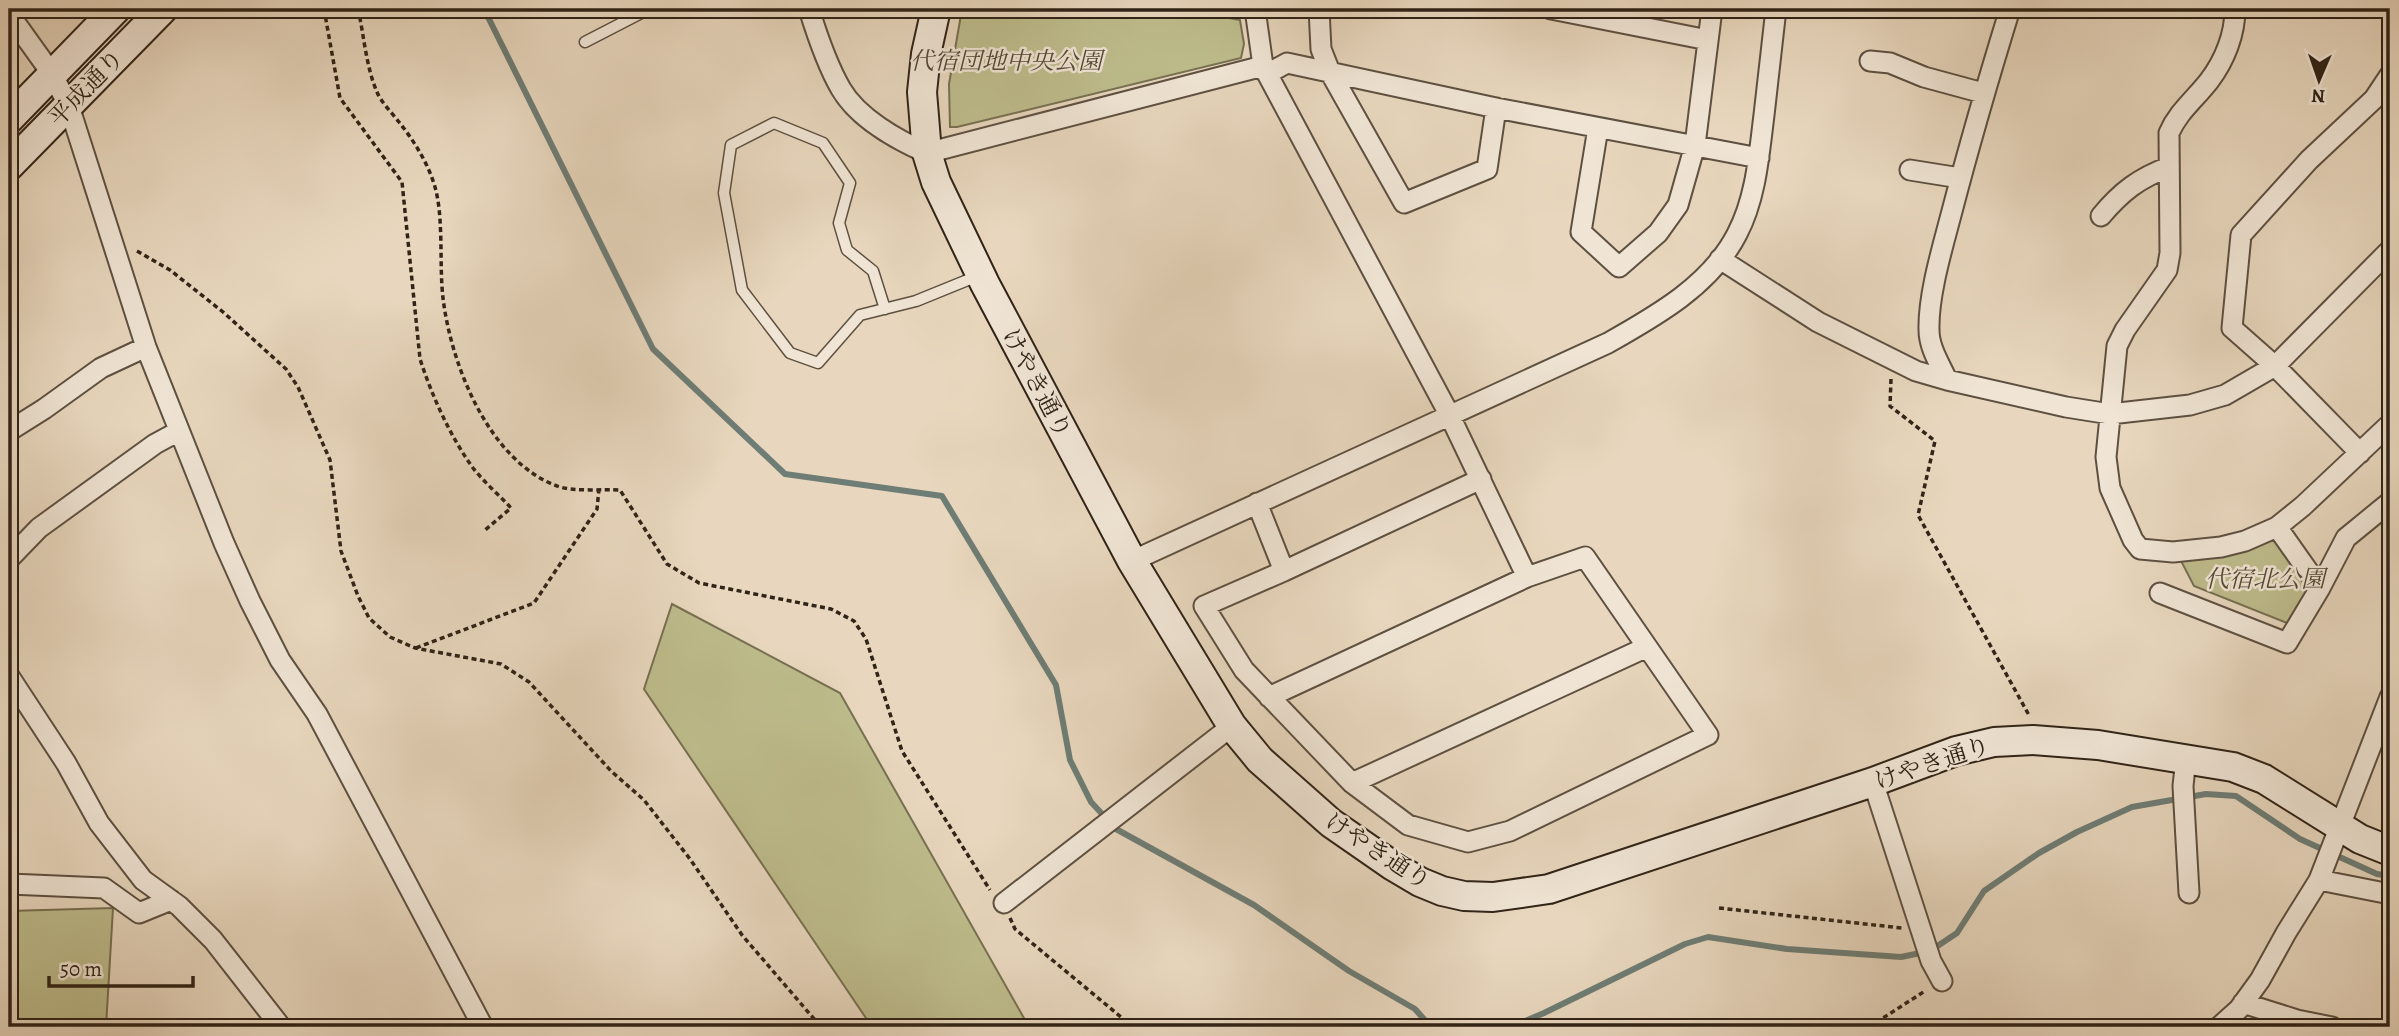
<svg xmlns="http://www.w3.org/2000/svg" width="2399" height="1036" font-family="Alegreya,'Noto Serif JP',serif">
  <style>
    .green { fill: #bebc8c; stroke: #777052; stroke-width: 2 }
    .lines { fill: none; stroke-linecap: round; stroke-linejoin: round }
    .stream { stroke: #6e7d75; stroke-width: 6 }
    .lane-casing { stroke: #5e5041; stroke-width: 13 }
    .street-casing { stroke: #5e5041; stroke-width: 23 }
    .secondary-casing { stroke: #302317; stroke-width: 32 }
    .path { stroke: #302317; stroke-width: 3.5; stroke-dasharray: 5 3.5; stroke-linecap: butt }
    .lane { stroke: #f0e5d5; stroke-width: 10 }
    .street { stroke: #f0e5d5; stroke-width: 19 }
    .secondary { stroke: #f0e5d5; stroke-width: 28 }
    .labels { text-anchor: middle; dominant-baseline: central; stroke-width: 5; stroke-linejoin: round; paint-order: stroke }
    .park-label { font-size: 24px; font-style: italic; fill: #544934; stroke: #f0e5d5 }
    .street-label { font-size: 24px; fill: #302317; stroke: #f0e5d5 }
  </style>
  <rect width="100%" height="100%" fill="#e8d7be"/>
  <filter id="stains"><feTurbulence type="fractalNoise" baseFrequency=".00286" numOctaves="4"/><feColorMatrix values="0 0 0 0 .2 0 0 0 0 .09 0 0 0 0 .02 0 0 0 .5 -.17"/></filter>
  <radialGradient id="worn" r=".72"><stop offset=".6" stop-color="#630" stop-opacity="0"/><stop offset="1" stop-color="#630" stop-opacity=".3"/></radialGradient>
  <!-- green -->
  <path class="green" d="M962,9H1179L1240,20L1244,44L1241,58L957,127H950L949,84Z
    M2268,538L2281,540L2312,590L2292,625L2194,586L2179,557Z
    M672,604L840,693L1029,1027H872L644,689Z
    M113,908L106,1027H9V911Z"/>
  <g class="lines">
    <!-- stream -->
    <path class="stream" d="M484,9L653,349L785,474L942,496L1056,685L1070,760L1091,802L1116,829L1254,905L1349,971L1415,1009L1431,1027
      M1511,1027L1544,1013L1685,944L1708,937L1787,949L1901,957L1930,951L1957,933L1984,891L2039,853L2077,832L2132,807L2206,794L2236,796L2300,839L2377,874L2390,876"/>
    <defs>
      <path id="lane" d="M585,42L649,9
        M885,309L873,271L847,250L839,223L850,183L823,143L774,123L731,145L724,193L742,290L790,353L818,363L860,315L916,301L980,275"/>
      <path id="street" d="M809,9C817,35 827,65 841,89C858,118 897,140 927,153L1263,66
        M1255,9L1263,66L1449,414L1527,577
        M1319,9L1321,49L1330,72L1404,203L1487,169L1496,108
        M1551,9L1708,40
        M2235,9C2235,34 2225,60 2209,81C2195,99 2178,112 2169,133L2170,253L2167,270L2125,330L2117,346L2106,457L2110,488L2133,540L2140,549L2173,552L2221,547L2245,541L2277,527L2303,506L2390,424
        M9,14L52,74L69,106L146,347L224,543L250,601L280,660L317,714L483,1027
        M1870,61L1890,63L1924,77L1983,93
        M1267,74L1287,63L1496,108L1759,158
        M1598,128L1581,232L1619,267L1658,233L1678,205L1695,145L1712,9
        M1910,170L1960,178
        M2101,216C2121,192 2139,178 2169,167
        M1720,259L1818,322L1916,371L1947,380L2066,407L2110,414L2190,405L2225,395L2275,366L2390,250
        M1947,380C1940,364 1929,348 1929,330C1928,296 1942,249 1951,215C1969,146 1989,77 2010,9
        M9,431L44,409L101,368L146,347
        M2360,453L2275,366L2232,328L2241,235L2309,160L2374,99L2390,75
        M1257,503L1284,571
        M2277,527L2320,588
        M9,559L39,528L155,444L179,431
        M1132,561L1608,343C1656,316 1711,285 1737,234C1756,198 1759,155 1764,115C1768,80 1772,44 1776,9
        M2160,593L2287,643L2320,588L2346,538L2390,502
        M9,676L66,763L99,823L143,880L179,906L213,940L281,1027
        M1269,697L1527,577L1585,557L1708,735L1510,831L1468,842L1408,825L1352,783L1244,670L1204,606L1284,571L1481,479
        M2186,758L2183,786L2189,893
        M1873,782L1931,961L1942,981
        M1352,783L1647,647
        M2319,880L2390,894
        M9,884L104,888L139,913L171,900
        M1004,903L1232,726
        M2243,1003L2297,1020L2332,1027
        M2219,1027L2239,1009L2260,980L2286,933L2319,880L2390,697"/>
      <path id="secondary" d="M936,9L926,54L922,92L927,153L936,182L985,284L1132,561L1232,726L1260,760L1331,823L1393,866L1420,882L1442,891L1464,896L1493,897L1549,889L1873,782L1956,751L1994,742L2033,740L2098,745L2233,767L2264,779L2360,839L2390,851
        M9,119L116,9
        M9,166L163,9"/>
    </defs>
    <!-- lane casing -->
    <use href="#lane" class="lane-casing"/>
    <!-- street casing -->
    <use href="#street" class="street-casing"/>
    <!-- secondary casing -->
    <use href="#secondary" class="secondary-casing"/>
    <!-- path -->
    <path class="path" d="M324,9L340,98L402,182L420,359C432,396 450,436 473,468C484,482 499,495 511,508L484,531
      M358,9C364,35 366,67 377,92C381,102 392,113 399,122C414,141 428,163 435,187C444,219 439,264 443,298C451,365 489,461 557,486C572,492 603,489 620,490L667,564L699,583L831,609L854,621L866,639L902,751L990,890
      M137,251L170,270L223,312L286,369L298,387L330,460L341,551L358,596L369,618L390,637L415,648L501,664L529,682L611,771L644,800L690,859L742,935L821,1027
      M1891,379L1890,406L1935,441L1918,515L2030,717
      M416,648L534,603L597,509L599,489
      M1719,908L1902,928
      M1010,918L1015,929L1133,1027
      M1869,1027L1925,991"/>
    <!-- lane -->
    <use href="#lane" class="lane"/>
    <!-- street -->
    <use href="#street" class="street"/>
    <!-- secondary -->
    <use href="#secondary" class="secondary"/>
  </g>
  <g class="labels">
    <!-- park labels -->
    <g class="park-label">
      <text x="1006" y="61">代宿団地中央公園</text>
      <text x="2265" y="579">代宿北公園</text>
    </g>
    <!-- street labels -->
    <g class="street-label">
      <text transform="translate(86 88) rotate(-46)">平成通り</text>
      <text transform="translate(1037 383) rotate(62)">けやき通り</text>
      <text transform="translate(1932 763) rotate(-18)">けやき通り</text>
      <text transform="translate(1378 851) rotate(33)">けやき通り</text>
    </g>
  </g>
  <!-- margin -->
  <rect width="2399" height="1036" fill="none" stroke="#e8d7be" stroke-width="35"/>
  <rect x="10" y="10" width="2378" height="1015" fill="none" stroke="#302317" stroke-width="3.5"/>
  <rect x="18" y="18" width="2364" height="1001" fill="none" stroke="#302317" stroke-width="2"/>
  <!-- north arrow -->
  <g transform="translate(2319 80) rotate(182)" stroke="#f0e5d5" stroke-width="5" paint-order="stroke">
  <path d="M0-5L12 26L0 18L-12 26Z" fill="#302317"/>
  <text y="-10" font-size="19" font-weight="bold" text-anchor="middle" fill="#302317">N</text>
  </g>
  <!-- scale -->
  <path d="M49 976v10h144v-10" fill="none" stroke="#302317" stroke-width="3.5"/>
  <text x="60" y="976" font-size="21" fill="#302317" stroke="#f0e5d5" stroke-width="5" paint-order="stroke">50 m</text>
  <rect width="100%" height="100%" filter="url(#stains)"/>
  <rect width="100%" height="100%" fill="url(#worn)"/>
</svg>
